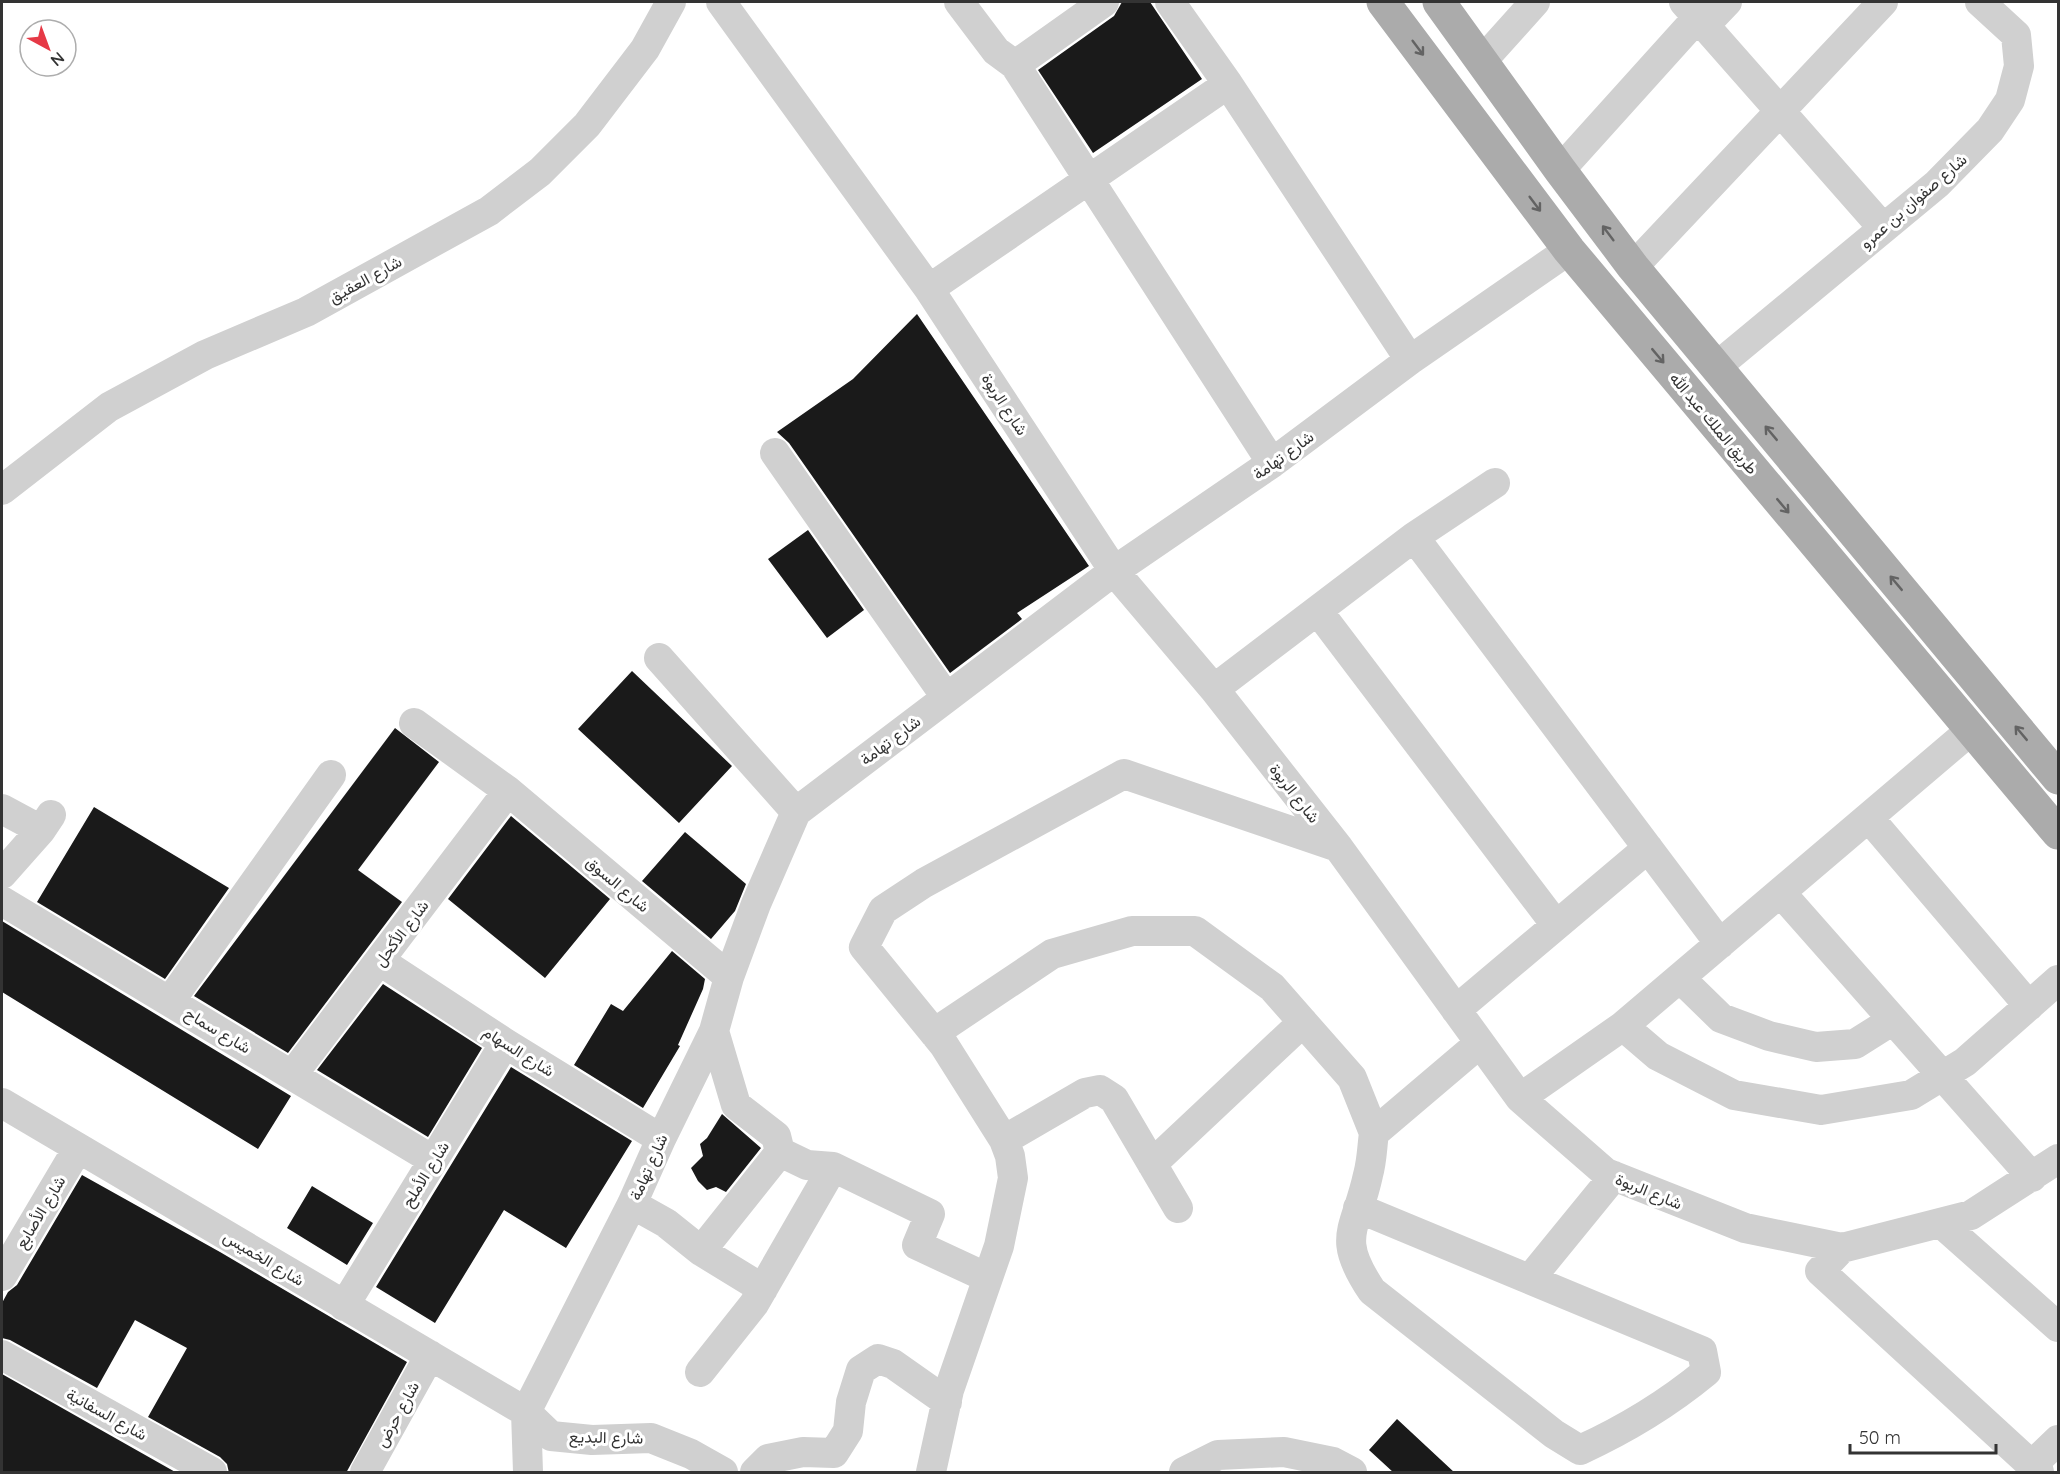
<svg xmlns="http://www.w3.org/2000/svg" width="2060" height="1474" font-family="Quicksand,Vazirmatn,sans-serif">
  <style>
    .building { fill: #1a1a1a }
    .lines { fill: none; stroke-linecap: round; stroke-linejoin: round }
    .minor { stroke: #d0d0d0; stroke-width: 30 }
    .major { stroke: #ababab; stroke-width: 33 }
    .oneway { stroke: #636363 }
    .labels { text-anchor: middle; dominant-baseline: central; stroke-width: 6; stroke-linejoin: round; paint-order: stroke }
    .street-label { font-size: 16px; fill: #333; stroke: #fff }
  </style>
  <rect width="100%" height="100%" fill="#fff"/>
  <!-- building -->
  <path class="building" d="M1122,2H1150L1202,79L1093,153L1038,70L1114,16Z
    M917,314L1089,566L1017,613L1022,619L950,673L789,443L777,432L853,379Z
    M808,530L864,610L827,638L768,559Z
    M632,671L732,766L679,823L578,729Z
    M395,728L439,762L358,870L402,902L288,1053L194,996Z
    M94,807L229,888L165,979L37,902Z
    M511,816L610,899L545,978L448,899Z
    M685,832L746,884L735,911L711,939L642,881Z
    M2,921L291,1096L258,1149L2,992Z
    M672,951L705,979L703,989L678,1045L680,1046L643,1108L574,1065L611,1004L623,1011Z
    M383,984L482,1048L428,1137L317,1070Z
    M511,1067L632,1141L566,1248L504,1210L435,1323L376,1287Z
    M722,1114L761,1148L726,1192L716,1187L707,1190L698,1181L691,1168L703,1156L700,1144L707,1138Z
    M82,1175L220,1252L407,1362L346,1473H229L227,1464L220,1457L148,1417L187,1348L135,1320L97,1388L10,1340L2,1338V1303L8,1292L17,1285Z
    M312,1186L373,1223L347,1265L287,1228Z
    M2,1374L177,1473H2Z
    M1397,1419L1455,1473H1394L1369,1450Z"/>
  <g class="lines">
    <!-- minor -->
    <path class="minor" d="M721,2L929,289L1114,571L1214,689L1338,847L1520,1098L1606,1173L1745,1228L1842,1248L1971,1215L2058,1159
      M959,2L996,51L1015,65L1272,463
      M1170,2L1228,84L1410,360
      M1684,2L1883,228
      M1705,25L1727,2
      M1482,61L1535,2
      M1015,65L1104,2
      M1560,170L1698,17
      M1633,267L1883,2
      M929,289L1228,84
      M1716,367L1937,184L1990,130L2010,100L2019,66L2016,35L1980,2
      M775,453L946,697
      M2,490L109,407L205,355L306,312L489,211L540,172L587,125L645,49L671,2
      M1414,537L1720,944
      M1318,611L1556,925
      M659,658L796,812
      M1214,689L1414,537L1495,483
      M414,723L508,791L729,977
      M2,809L41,830
      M1869,818L2029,1006
      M2,874L41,830L51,815
      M1781,893L2032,1177
      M2,901L433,1160
      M380,961L505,1043L661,1139
      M1680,978L1721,1018L1769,1036L1816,1047L1855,1044L1893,1020
      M170,1001L331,775
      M1456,1010L1648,848
      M1623,1026L1658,1056L1734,1095L1821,1110L1911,1095L1965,1062L2058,980
      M714,1031L736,1105L776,1136L780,1152L807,1165L833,1167L930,1214L917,1245L988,1278
      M934,1033L1052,954L1132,931H1195L1272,987L1352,1078L1374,1133L1480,1043
      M293,1074L508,791
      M1520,1098L1623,1026L1970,731
      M2,1103L526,1412L551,1436L592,1440L651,1438L691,1454L723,1472
      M1004,1140L1085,1093L1100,1090L1114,1099L1178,1208
      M1152,1164L1303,1022
      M632,1204L666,1223L701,1251L780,1152
      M1358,1208L1702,1351L1706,1372C1666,1405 1626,1429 1580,1450L1554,1434L1372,1291C1335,1236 1356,1231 1368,1175C1372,1161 1372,1147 1374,1133
      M1941,1223L2058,1327
      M1842,1248L1820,1271L2039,1472
      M701,1251L763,1289
      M2,1276L78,1148
      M1530,1279L1614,1176
      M344,1306L505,1043
      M2,1355L212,1472
      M700,1372L754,1304L833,1167
      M2031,1466L2058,1440
      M365,1472L430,1355
      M528,1472L526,1412L632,1204L661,1139L714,1031L729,977L756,904L796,812L1114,571L1272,463L1410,360L1569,250
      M755,1472L768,1459L803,1452L834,1453L848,1431L851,1402L861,1370L878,1359L893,1364L947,1402
      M931,1472L949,1390L999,1246L1013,1178L1010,1156L1004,1140L944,1045L864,947L883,910L924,883L1124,774L1338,847
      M1184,1472L1218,1455L1284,1452L1333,1462L1352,1472"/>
    <!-- major -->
    <path class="major" d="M1383,2L1569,250L2058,833
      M1439,2L1560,170L1633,267L2058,778"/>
  </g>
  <!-- one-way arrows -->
  <defs><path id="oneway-shaft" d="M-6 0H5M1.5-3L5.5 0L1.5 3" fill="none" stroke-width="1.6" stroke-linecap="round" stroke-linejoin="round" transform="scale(1.5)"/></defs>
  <g class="oneway">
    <use href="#oneway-shaft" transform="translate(1418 48) rotate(53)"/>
    <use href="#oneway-shaft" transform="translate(1535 204) rotate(53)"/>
    <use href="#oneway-shaft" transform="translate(1608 233) rotate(-127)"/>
    <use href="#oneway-shaft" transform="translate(1658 356) rotate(50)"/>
    <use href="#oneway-shaft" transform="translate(1771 433) rotate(-130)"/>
    <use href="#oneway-shaft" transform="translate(1783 506) rotate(50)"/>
    <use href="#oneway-shaft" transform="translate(1896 583) rotate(-130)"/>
    <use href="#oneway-shaft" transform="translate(2021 733) rotate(-130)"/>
  </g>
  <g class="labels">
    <!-- street labels -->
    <g class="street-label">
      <text transform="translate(1913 201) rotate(-41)">شارع صفوان بن عمرو</text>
      <text transform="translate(365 279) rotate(-29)">شارع العقيق</text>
      <text transform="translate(1005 404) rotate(57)">شارع الربوة</text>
      <text transform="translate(1714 423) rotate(50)">طريق الملك عبد الله</text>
      <text transform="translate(1283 455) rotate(-36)">شارع تهامة</text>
      <text transform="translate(890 740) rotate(-37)">شارع تهامة</text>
      <text transform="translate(1295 793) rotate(52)">شارع الربوة</text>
      <text transform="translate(618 884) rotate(40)">شارع السوق</text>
      <text transform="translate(401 933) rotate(-53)">شارع الأكحل</text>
      <text transform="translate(218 1030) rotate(31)">شارع سماح</text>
      <text transform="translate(519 1051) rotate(32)">شارع السهام</text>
      <text transform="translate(648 1167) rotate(-66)">شارع تهامة</text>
      <text transform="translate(425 1174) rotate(-58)">شارع الأملح</text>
      <text transform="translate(1649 1191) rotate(22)">شارع الربوة</text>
      <text transform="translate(40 1212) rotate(-59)">شارع الأصابع</text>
      <text transform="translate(264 1258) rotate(31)">شارع الخميس</text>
      <text transform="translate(107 1414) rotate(29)">شارع السفانية</text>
      <text transform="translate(397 1414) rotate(-61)">شارع حرض</text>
      <text transform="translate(606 1437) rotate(1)">شارع البديع</text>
    </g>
  </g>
  <!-- border -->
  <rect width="2060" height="1474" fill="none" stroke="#333333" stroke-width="6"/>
  <!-- north arrow -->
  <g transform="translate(48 48) rotate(139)"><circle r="28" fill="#ffffff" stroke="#adadad" stroke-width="1.5"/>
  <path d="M0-4.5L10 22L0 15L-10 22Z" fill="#e63946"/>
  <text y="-9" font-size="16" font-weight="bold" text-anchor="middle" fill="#333333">N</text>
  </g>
  <!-- scale -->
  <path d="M1850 1444v9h146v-9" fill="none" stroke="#333333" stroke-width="3"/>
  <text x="1859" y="1444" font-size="18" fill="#333333" stroke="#ffffff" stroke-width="4.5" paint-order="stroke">50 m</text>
</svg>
